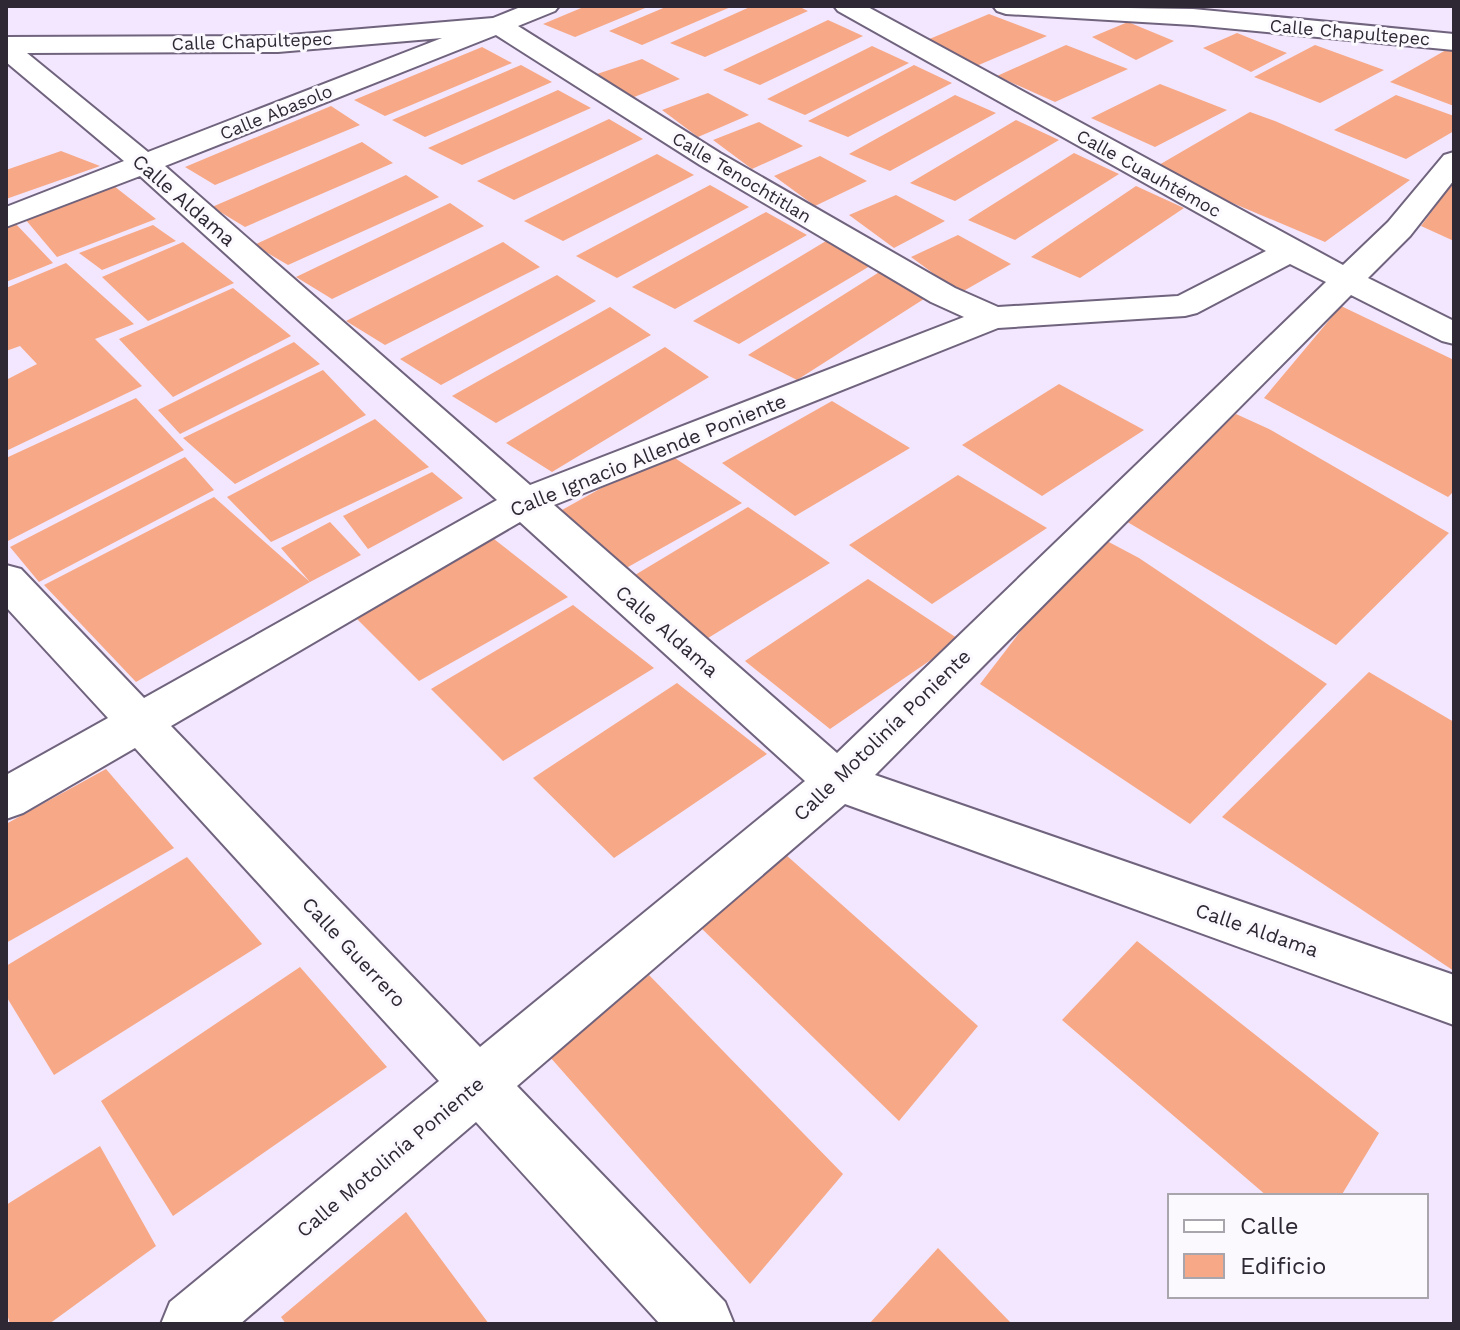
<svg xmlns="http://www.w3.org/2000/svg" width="1460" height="1330" font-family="'Work Sans',sans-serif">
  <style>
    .building { fill: #f7a886 }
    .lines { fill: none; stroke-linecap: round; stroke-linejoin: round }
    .minor-casing { stroke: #70637d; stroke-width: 4 }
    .minor { fill: #fff; fill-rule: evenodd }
    .labels { text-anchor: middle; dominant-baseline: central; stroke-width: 6; stroke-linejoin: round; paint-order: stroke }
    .far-street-label { font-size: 18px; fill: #2d2833; stroke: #fbf8fe }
    .street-label { font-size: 20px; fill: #2d2833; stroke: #fbf8fe }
  </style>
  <rect width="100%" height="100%" fill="#f2e7fe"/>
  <!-- building -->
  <path class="building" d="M586,6H650L575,37L543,24Z
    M668,6H733L642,45L609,31Z
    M752,6H798L808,11L705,57L670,43Z
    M989,14L1047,36L974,67L920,43Z
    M828,20L863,36L760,85L723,70Z
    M1128,22L1174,41L1136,60L1092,37Z
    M1237,33L1287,53L1251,72L1203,48Z
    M1066,45L1128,69L1055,102L997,76Z
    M1315,45L1384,70L1320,103L1254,77Z
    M872,46L909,63L805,115L767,99Z
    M482,47L512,63L385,116L354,100Z
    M1446,50L1454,52V106L1390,82Z
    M642,59L680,79L629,99L597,74Z
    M521,65L552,82L425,137L392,120Z
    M914,65L952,83L848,137L808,121Z
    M1160,84L1227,110L1155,147L1091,118Z
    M558,90L591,108L462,165L428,148Z
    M708,93L749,115L698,137L662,110Z
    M955,95L996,113L890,171L849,154Z
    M1396,95L1454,116V131L1406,159L1334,130Z
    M331,106L360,125L215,185L185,167Z
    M1250,112L1275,121L1410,180L1325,242L1152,169Z
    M609,119L643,139L514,200L477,181Z
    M1016,120L1059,140L955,201L910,183Z
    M759,122L803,146L752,169L713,140Z
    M362,142L393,163L245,227L212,207Z
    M61,151L100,166L6,199V170Z
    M1074,153L1119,174L1015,240L968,220Z
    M657,154L694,175L563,241L524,221Z
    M820,156L867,181L815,206L774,176Z
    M406,175L439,197L288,265L254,245Z
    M1454,181V241L1421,226Z
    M710,185L749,207L617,278L576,256Z
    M114,186L156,219L57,257L25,219Z
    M1136,186L1184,208L1080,278L1031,257Z
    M896,195L945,221L894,248L849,215Z
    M450,203L484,226L332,299L296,277Z
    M766,212L807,235L675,309L632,287Z
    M14,222L53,263L6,282V226Z
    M153,225L176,241L102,270L79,253Z
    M958,235L1011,264L960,293L911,257Z
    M826,241L870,266L739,344L693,321Z
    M183,242L234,283L148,321L102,277Z
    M503,242L540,267L385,345L346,321Z
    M66,263L134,324L95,339L142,386L6,451V380L37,364L20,346L6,351V288Z
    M881,271L927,297L797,380L748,355Z
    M557,275L596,301L441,385L400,359Z
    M233,288L291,336L173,397L119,339Z
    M1341,306L1454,360V491L1448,497L1264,398Z
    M610,307L651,335L496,423L452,396Z
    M294,342L320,364L180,434L158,410Z
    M665,347L709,377L552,472L506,443Z
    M323,370L366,415L235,484L183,438Z
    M1059,384L1144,430L1042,496L962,445Z
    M136,398L184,450L6,542V458Z
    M832,401L910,448L795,516L722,463Z
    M1236,414L1269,429L1449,533L1336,645L1124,520L1180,457Z
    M375,419L429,467L271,542L227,497Z
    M666,452L742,503L612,576L544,520Z
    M185,457L214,490L39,582L10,547Z
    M432,472L463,498L368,549L343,516Z
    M958,475L1047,528L932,604L849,545Z
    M214,497L310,582L136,682L44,585Z
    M748,507L830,563L700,643L625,581Z
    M330,522L361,555L310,582L281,548Z
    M494,539L568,597L419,681L354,616Z
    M1105,540L1139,558L1327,684L1190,824L980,684L1046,598Z
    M868,579L960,640L830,729L745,661Z
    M573,605L654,668L503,761L431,689Z
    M1369,672L1454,722V971L1222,817Z
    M677,683L767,754L614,858L533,778Z
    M106,769L174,848L6,943V824Z
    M785,854L978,1026L899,1121L698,925Z
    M187,857L262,944L54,1075L6,996V966Z
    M1137,941L1379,1133L1341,1196H1267L1062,1020Z
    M300,967L387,1067L173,1216L101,1101Z
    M649,975L843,1174L750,1284L550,1057Z
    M100,1146L156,1246L49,1324H10L6,1311V1205Z
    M406,1212L489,1324H286L281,1317Z
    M938,1248L1012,1324H869Z"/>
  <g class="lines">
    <defs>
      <path id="minor" d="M523,6H559L555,11L518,26L720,153L955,288L998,307L1178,296L1266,251L838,11L834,6H866L1343,265L1388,222L1444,155L1454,152V180L1410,236L1368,278L1454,321V344L1442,341L1351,295L875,775L1454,975V1025L845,804L517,1086L725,1302L734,1324H660L476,1122L240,1324H161L170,1302L439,1081L135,748L23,813L6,819V775L108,718L6,607V565L21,569L144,698L497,500L140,176L6,227V207L124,161L6,62V37L278,36L493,18ZM496,35L700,165L931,302L964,317L530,485L165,166ZM442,38L148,152L27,53L278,52ZM1290,264L1326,282L837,753L554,505L998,328L1185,316L1197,313ZM520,522L805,781L480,1047L171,726Z
        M993,6L1193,9L1454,34V50L1193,25L1006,14L997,11Z"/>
    </defs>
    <!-- minor casing -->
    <use href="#minor" class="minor-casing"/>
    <!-- minor -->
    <use href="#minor" class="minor"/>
  </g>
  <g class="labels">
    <!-- far-street labels -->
    <g class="far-street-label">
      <text transform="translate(1350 32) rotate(5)">Calle Chapultepec</text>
      <text transform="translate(252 41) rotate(-2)">Calle Chapultepec</text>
      <text transform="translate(276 112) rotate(-22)">Calle Abasolo</text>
      <text transform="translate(1149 173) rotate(29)">Calle Cuauhtémoc</text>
      <text transform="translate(742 177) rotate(31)">Calle Tenochtitlan</text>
    </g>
    <!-- street labels -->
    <g class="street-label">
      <text transform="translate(184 200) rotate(41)">Calle Aldama</text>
      <text transform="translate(648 455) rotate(-22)">Calle Ignacio Allende Poniente</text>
      <text transform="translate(667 631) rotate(41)">Calle Aldama</text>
      <text transform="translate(882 735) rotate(-44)">Calle Motolinía Poniente</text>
      <text transform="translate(1257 930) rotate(19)">Calle Aldama</text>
      <text transform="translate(354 952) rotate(47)">Calle Guerrero</text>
      <text transform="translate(390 1157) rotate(-40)">Calle Motolinía Poniente</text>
    </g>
  </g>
  <!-- border -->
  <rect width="1460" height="1330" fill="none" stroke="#2d2833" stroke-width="16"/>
  <!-- legend -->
  <rect x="1168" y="1194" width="260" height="104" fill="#fbf8fe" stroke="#a9a5ad" stroke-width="2"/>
  <rect x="1184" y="1220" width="40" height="12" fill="#ffffff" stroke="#a9a5ad" stroke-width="2"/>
  <text x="1240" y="1234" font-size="24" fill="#2d2833">Calle</text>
  <rect x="1184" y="1254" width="40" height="24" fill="#f7a886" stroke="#a9a5ad" stroke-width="2"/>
  <text x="1240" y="1274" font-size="24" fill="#2d2833">Edificio</text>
</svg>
